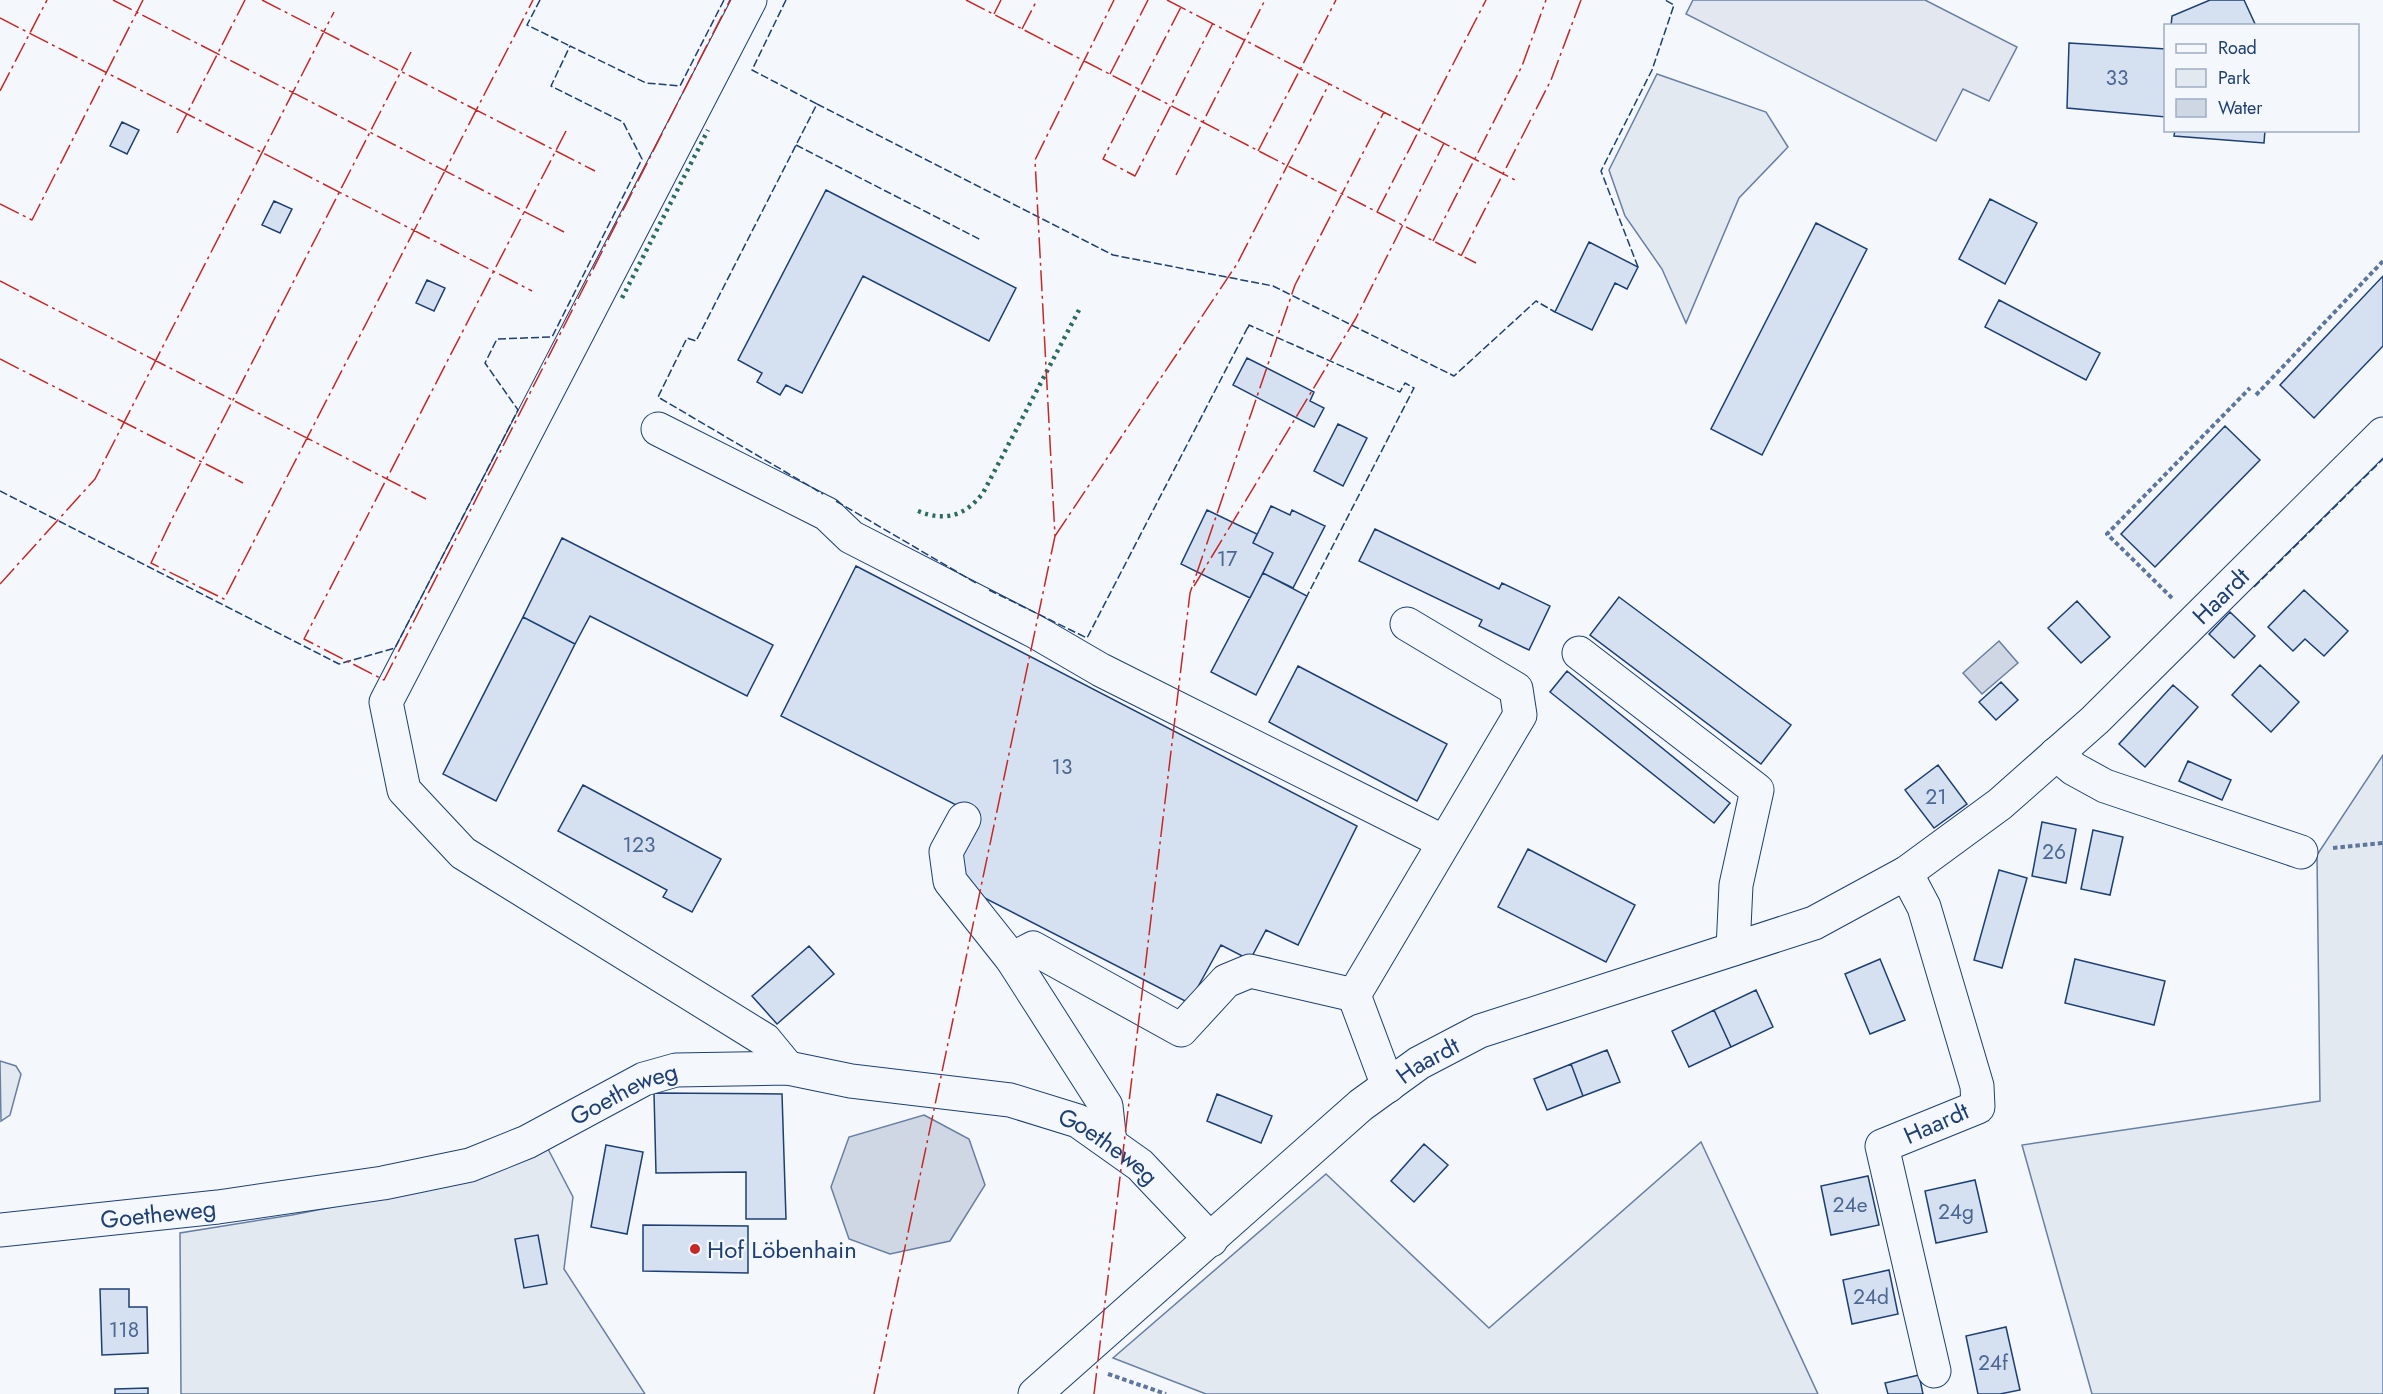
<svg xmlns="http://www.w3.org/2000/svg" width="2383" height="1394" font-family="Jost,sans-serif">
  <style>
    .green { fill: #e3e9f0; stroke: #687fa3; stroke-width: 1.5 }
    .parking { fill: #e3e8f0; stroke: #687fa3; stroke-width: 1.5 }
    .water { fill: #cfd7e4; stroke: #687fa3; stroke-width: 1.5 }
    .building { fill: #d5e0f0; stroke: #1d3f73; stroke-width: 1.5 }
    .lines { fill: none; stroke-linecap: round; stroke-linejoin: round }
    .minor-casing { stroke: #1d3f73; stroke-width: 35 }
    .path { stroke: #5e769c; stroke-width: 4; stroke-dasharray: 4.5 3; stroke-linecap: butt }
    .minor { stroke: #f4f7fb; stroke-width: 33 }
    .hedge { stroke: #2c6c60; stroke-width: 4.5; stroke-dasharray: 3 4.5; stroke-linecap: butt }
    .fence { stroke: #1d3f73; stroke-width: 1.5; stroke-dasharray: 8 3; stroke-linecap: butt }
    .power { stroke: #c62828; stroke-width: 1.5; stroke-dasharray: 21 4.5 3 4.5; stroke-linecap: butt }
    .poi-dot { fill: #c62828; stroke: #f4f7fb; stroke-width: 2 }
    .labels { text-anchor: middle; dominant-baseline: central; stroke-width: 4.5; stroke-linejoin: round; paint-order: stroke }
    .number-label { font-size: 21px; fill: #4b6792 }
    .street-label { font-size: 24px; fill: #1d3f73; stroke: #f4f7fb }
    .poi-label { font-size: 24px; fill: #1d3f73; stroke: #f4f7fb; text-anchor: start }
  </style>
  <rect width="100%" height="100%" fill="#f4f7fb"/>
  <!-- green -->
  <path class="green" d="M1657,74L1766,112L1788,147L1739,198L1686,323L1662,269L1625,216L1609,170Z
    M2383,755V1394H2092L2022,1145L2320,1101L2317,855Z
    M0,1061L16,1066L21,1074L10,1115L1,1121Z
    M1701,1142L1818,1394H1206L1113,1358L1326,1174L1489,1328Z
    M548,1149L573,1197L564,1269L645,1394H181L180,1233L292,1215L388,1196Z"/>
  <!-- parking -->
  <path class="parking" d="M1693,0H1925L2017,47L1989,101L1963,89L1936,141L1686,14Z"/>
  <!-- water -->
  <path class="water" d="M1999,641L2018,663L1982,694L1963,673Z
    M924,1115L969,1139L985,1185L950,1241L890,1254L849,1239L831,1187L849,1137Z"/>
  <!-- building -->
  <path class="building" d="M2210,0H2244L2256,26H2171L2172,16Z
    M2069,43L2166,49V117L2067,108Z
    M122,122L139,130L127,154L110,146Z
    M2175,130H2265L2264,143L2174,136Z
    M826,190L1016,288L989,341L863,276L802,393L786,385L780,395L757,382L762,373L738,360Z
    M1990,199L2037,223L2005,284L1959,259Z
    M274,201L292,209L280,233L262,225Z
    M1816,223L1867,249L1762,455L1711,429Z
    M1589,242L1638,267L1627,289L1615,283L1592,330L1555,312Z
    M2383,276V346L2314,418L2280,385Z
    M427,280L445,288L434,311L416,303Z
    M1999,300L2100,353L2086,380L1985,327Z
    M1247,358L1314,392L1310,401L1324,408L1314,427L1233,385Z
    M1338,424L1367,438L1343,486L1314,471Z
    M2225,426L2260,460L2155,567L2121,534Z
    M1271,506L1290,515L1292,510L1325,526L1293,588L1263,573L1273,553L1253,543Z
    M1207,510L1257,534L1253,543L1273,553L1250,598L1181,564Z
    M1375,529L1499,589L1502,583L1550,606L1529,650L1479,626L1482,620L1359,561Z
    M562,538L773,645L747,696L590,616L575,644L523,617Z
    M856,566L1357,826L1298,945L1266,930L1250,960L1221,945L1189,1003L971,891L959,857L980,817L781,716Z
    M1263,573L1307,596L1256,695L1211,672Z
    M2304,590L2348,631L2324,656L2305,639L2293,651L2268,627Z
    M1619,597L1791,725L1761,764L1590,635Z
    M2077,601L2110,637L2081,663L2048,628Z
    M2230,612L2255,636L2234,658L2209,634Z
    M523,617L575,644L496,801L443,774Z
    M2260,665L2299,702L2271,732L2232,695Z
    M1298,666L1447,744L1417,801L1269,722Z
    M1567,671L1730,803L1714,823L1550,692Z
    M2001,682L2018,700L1996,720L1979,702Z
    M2173,685L2198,707L2145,767L2119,744Z
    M2188,761L2231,780L2222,800L2179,781Z
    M1938,765L1967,804L1934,828L1905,790Z
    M583,785L721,859L692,912L663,897L667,890L558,831Z
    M2042,822L2076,829L2066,883L2032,876Z
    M2093,830L2123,837L2110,895L2081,889Z
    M1528,849L1635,905L1606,962L1498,907Z
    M1999,870L2027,878L2002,968L1974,960Z
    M809,946L834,974L777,1024L752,996Z
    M1880,959L1905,1020L1870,1034L1845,974Z
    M2075,959L2165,981L2154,1025L2065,1003Z
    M1756,990L1773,1027L1731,1047L1714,1010Z
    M1714,1010L1731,1047L1689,1067L1672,1031Z
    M1607,1050L1620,1082L1583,1096L1571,1064Z
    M1571,1064L1583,1096L1547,1110L1534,1079Z
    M654,1093L782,1094L786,1219H746V1172L656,1173Z
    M1217,1094L1272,1116L1261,1143L1207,1121Z
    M1424,1144L1448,1165L1414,1202L1391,1181Z
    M606,1145L643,1152L627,1234L591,1227Z
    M1868,1176L1879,1225L1831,1235L1821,1186Z
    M1975,1180L1987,1232L1936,1243L1925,1191Z
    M643,1225L748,1226V1273L643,1271Z
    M538,1235L547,1284L524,1288L515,1239Z
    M1889,1270L1898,1314L1852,1324L1843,1280Z
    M100,1289H129V1307H147L148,1353L102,1355Z
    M2006,1327L2020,1390L2000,1394H1978L1966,1336Z
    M1919,1375L1923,1394H1888L1885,1383Z
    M148,1388V1394H115V1389Z"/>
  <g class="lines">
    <defs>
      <g id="minor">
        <path d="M750,0L386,702L404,790L463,853L765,1040L788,1068"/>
        <path d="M658,429L827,514L851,537L1034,631L1101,670L1444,842"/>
        <path d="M1579,653L1757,790L1736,885L1733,949"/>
        <path d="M2056,754L2074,769L2105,786L2301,852"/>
        <path d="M964,819L946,852L950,881L1012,959L1106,1106L1110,1143"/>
        <path d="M1906,873L1924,907L1977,1086L1978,1107L1882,1146L1934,1371"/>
        <path d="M1012,959L1033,948L1181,1030L1226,981L1250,971L1354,995"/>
        <path d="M1388,1086L1354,995L1520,715L1516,689L1407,624"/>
        <path id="s1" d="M0,1230L218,1207L383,1183L470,1165L527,1142L644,1079L676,1070L788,1068L851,1081L1010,1100L1078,1121L1140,1165L1211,1240"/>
        <path id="s2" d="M1035,1394L1361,1105L1419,1063L1480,1031L1814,923L1906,873L2000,804L2095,720L2383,434"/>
      </g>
    </defs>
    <!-- minor casing -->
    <use href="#minor" class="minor-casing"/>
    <!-- path -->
    <path class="path" d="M2256,395L2383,261
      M2172,598L2107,534L2250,388
      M2333,848L2383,843
      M1108,1374L1166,1394"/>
    <!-- minor -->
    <use href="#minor" class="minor"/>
    <!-- hedge -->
    <path class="hedge" d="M622,298L708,130
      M918,511C945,522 965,516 983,493L1079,310"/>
    <!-- fence -->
    <path class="fence" d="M540,0L527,25L570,46
      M786,0L752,70L817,104L696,341L687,338L658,397L823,494
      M817,104L1113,255L1273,286L1454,376L1536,301L1555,312
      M796,145L981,240
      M1638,267L1601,171L1652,70L1674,5L1665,0
      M1248,328L1249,325L1400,392L1405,383L1414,388L1307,596
      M0,491L339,664L395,648L518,410L485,363L497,339L552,337L642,159L623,122L551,86L570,46L646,83L680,86L724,0
      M836,501L976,583
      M2254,587L2383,459
      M989,590L1087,638L1249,325"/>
    <!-- power -->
    <path class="power" d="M113,0L564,232
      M262,0L595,171
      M966,0L1476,263
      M1167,0L1517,181
      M1181,7L1103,159L1135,176L1213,23
      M994,14L1001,0
      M0,18L532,291
      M1022,29L1037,0
      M411,52L172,519L151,563L224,599L533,0
      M1110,74L1148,0
      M0,91L47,0
      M566,131L304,639L384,680L730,0
      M177,133L245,0
      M1258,151L1336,0
      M1176,175L1265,0
      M0,204L32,220L143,0
      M1377,212L1486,0
      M1433,241L1522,66L1546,0
      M1461,256L1551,80L1581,0
      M0,281L426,499
      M0,359L243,483
      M1055,536L1237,264L1329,84
      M0,584L95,479L334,12
      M1194,586L1356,318L1444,143
      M874,1394L1055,536L1035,160L1114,0
      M1094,1394L1190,593L1295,285L1384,112"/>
  </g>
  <!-- markers -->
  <circle class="poi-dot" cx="695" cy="1249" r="6"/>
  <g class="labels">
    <!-- number labels -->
    <g class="number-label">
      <text x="2117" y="78">33</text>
      <text x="1227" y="559">17</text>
      <text x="1062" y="767">13</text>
      <text x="1936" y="797">21</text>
      <text x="639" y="845">123</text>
      <text x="2054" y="852">26</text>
      <text x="1850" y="1205">24e</text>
      <text x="1956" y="1212">24g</text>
      <text x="1871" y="1297">24d</text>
      <text x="124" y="1330">118</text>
      <text x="1993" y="1363">24f</text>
    </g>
    <!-- street labels -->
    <g class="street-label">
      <text stroke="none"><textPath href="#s2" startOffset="1452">Haardt</textPath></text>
      <text stroke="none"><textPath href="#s2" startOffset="516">Haardt</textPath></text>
      <text stroke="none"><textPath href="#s1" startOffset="645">Goetheweg</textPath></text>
      <text transform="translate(1936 1123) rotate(-24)">Haardt</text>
      <text stroke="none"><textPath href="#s1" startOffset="1149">Goetheweg</textPath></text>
      <text stroke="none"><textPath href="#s1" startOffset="159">Goetheweg</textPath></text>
    </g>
    <!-- poi labels -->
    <g class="poi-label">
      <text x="707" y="1249">Hof Löbenhain</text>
    </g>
  </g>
  <!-- legend -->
  <rect x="2164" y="24" width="195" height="108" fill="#f4f7fb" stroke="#9eadc5" stroke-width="1.5"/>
  <rect x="2176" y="44" width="30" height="9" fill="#f4f7fb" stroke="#9eadc5" stroke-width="1.5"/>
  <text x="2218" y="54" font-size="18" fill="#1d3f73">Road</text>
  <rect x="2176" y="69" width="30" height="18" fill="#e3e9f0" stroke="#9eadc5" stroke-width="1.5"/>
  <text x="2218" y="84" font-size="18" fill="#1d3f73">Park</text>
  <rect x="2176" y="99" width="30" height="18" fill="#cfd7e4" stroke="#9eadc5" stroke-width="1.5"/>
  <text x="2218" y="114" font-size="18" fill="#1d3f73">Water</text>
</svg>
